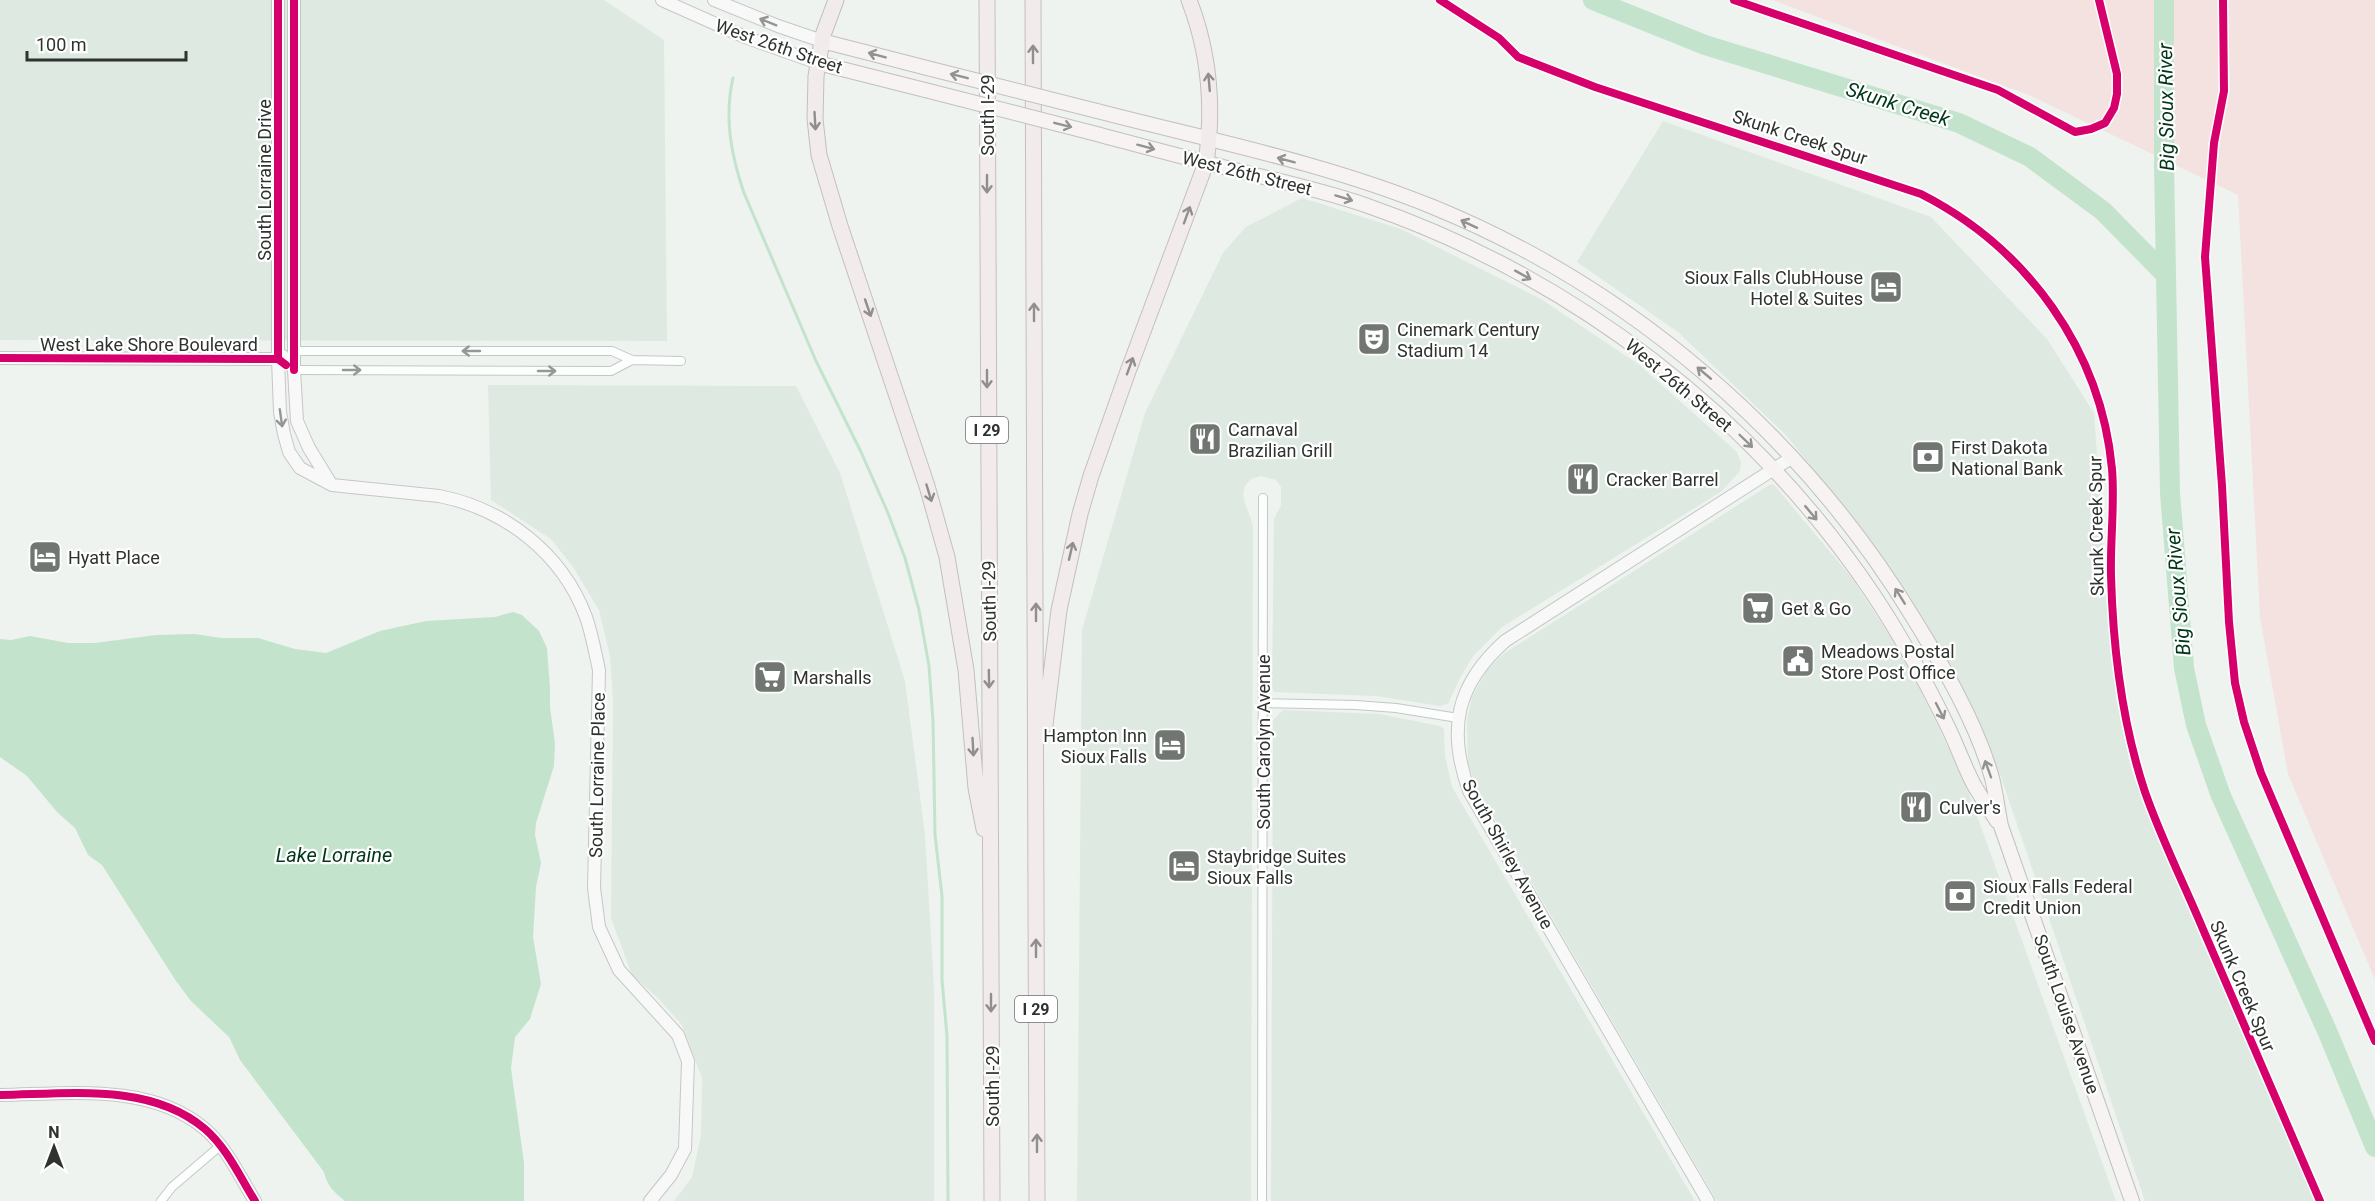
<svg xmlns="http://www.w3.org/2000/svg" width="2375" height="1201" font-family="Roboto,sans-serif">
  <style>
    .built { fill: #dee9e1 }
    .green { fill: #f4e2e1 }
    .water { fill: #c3e3cc }
    .lines { fill: none; stroke-linecap: round; stroke-linejoin: round }
    .stream { stroke: #c3e3cc; stroke-width: 3 }
    .river { stroke: #c3e3cc; stroke-width: 20 }
    .street-casing { stroke: #c4c8c5; stroke-width: 10 }
    .secondary-casing { stroke: #c4c8c5; stroke-width: 14 }
    .primary-casing { stroke: #c4bfbe; stroke-width: 16 }
    .highway-casing { stroke: #c4bfbe; stroke-width: 17 }
    .street { stroke: #fcfdfd; stroke-width: 8 }
    .secondary { stroke: #f9f8f8; stroke-width: 12 }
    .primary { stroke: #f6f3f2; stroke-width: 14 }
    .highway { stroke: #f1ebeb; stroke-width: 15 }
    .primary-bridge-casing { stroke: #c4bfbe; stroke-width: 16; stroke-linecap: butt }
    .primary-bridge { stroke: #f6f3f2; stroke-width: 14 }
    .cycleway-casing { stroke: #fff; stroke-width: 11 }
    .cycleway { stroke: #d6006c; stroke-width: 8 }
    .oneway { stroke: #949694 }
    .oneway2 { stroke: #908f8d }
    .oneway3 { stroke: #929390 }
    .oneway4 { stroke: #959896 }
    .labels { text-anchor: middle; dominant-baseline: central; stroke-width: 4.5; stroke-linejoin: round; paint-order: stroke }
    .shield { fill: #fff; stroke: #6d706d; stroke-width: 1.5 }
    .shield-label { font-size: 16px; font-weight: bold; fill: #2e332f }
    .street-label { font-size: 18px; fill: #2e332f; stroke: #fff }
    .poi-label { font-size: 18px; fill: #2e332f; stroke: #fff; text-anchor: start }
    .water-label { font-size: 20px; font-style: italic; fill: #003619; stroke: #fff }
  </style>
  <rect width="100%" height="100%" fill="#eef3ef"/>
  <!-- built -->
  <path class="built" d="M0,0H604L664,40L667,341L0,340Z
    M1663,121L1931,217L2047,339L2094,413L2107,602L2117,703L2132,772L2315,1201H2145L2001,777L1963,693L1925,621L1888,565L1786,435L1678,332L1577,262Z
    M1302,198L1401,229L1541,299L1638,364L1737,452L1741,462L1740,471L1722,491L1502,627L1473,656L1460,678L1448,704L1440,706L1376,696L1274,692L1272,688L1274,519L1281,505V487L1276,480L1261,476L1251,479L1245,486L1243,494L1245,503L1253,525L1251,1201H1077L1082,630L1145,413L1223,253L1246,227Z
    M488,385L796,386L840,473L905,681L925,835L934,988V1201H674L692,1177L701,1136L702,1078L682,1025L658,998L632,975L611,918L613,700L610,656L599,610L573,567L551,539L491,500Z
    M1771,484L1775,486L1851,577L1903,656L1936,722L1968,791L2116,1201H1717L1476,787L1468,763L1467,720L1472,697L1487,670L1503,654Z
    M1283,710L1379,714L1440,726L1444,729L1445,756L1452,787L1695,1201H1271L1273,720Z"/>
  <!-- green -->
  <path class="green" d="M1772,0H2375V980L2288,774L2260,617L2238,195L2029,95Z"/>
  <!-- water -->
  <path class="water" d="M513,612L522,615L539,631L547,648L550,688V707L555,744L554,766L536,823L535,835L541,863L536,887L533,937L541,984L530,1019L515,1037L511,1068L524,1163V1201H345C334,1192 327,1186 324,1172L240,1060L229,1037L191,1001L176,981L102,865L88,855L75,828L57,812L27,776L0,757V639L11,640L30,636L68,643H95L156,635L195,634L221,638H258L295,649L326,653L380,631L426,621L495,617Z"/>
  <g class="lines">
    <!-- stream -->
    <path class="stream" d="M733,78C724,117 731,155 744,193L816,361L861,452L888,513L905,558L919,610L929,666L933,721L935,835L942,896V980L947,1036L948,1201"/>
    <!-- river -->
    <path class="river" d="M1593,0L1705,45L1959,123L2030,157L2103,211L2166,275
      M2164,0V164L2170,493L2184,668L2196,725L2221,796L2328,1033L2375,1147"/>
    <defs>
      <path id="street" d="M294,351H612L632,360L681,361
        M294,370L611,371L632,360
        M1263,703L1356,705L1396,708L1458,718
        M161,1201L172,1187L220,1146
        M1262,1201L1263,498"/>
      <path id="secondary" d="M278,0V359L280,412L284,434L289,452L300,468L332,485L439,496C505,509 562,553 586,617C592,634 595,652 599,670L594,888L599,927L619,970L678,1035L688,1061L685,1149L671,1175L650,1201
        M294,0V370L297,421L309,448L331,484
        M662,0L745,37L818,63
        M714,0L778,26L822,41
        M0,358L278,359L283,356
        M0,1095C67,1094 150,1082 205,1129C227,1148 240,1177 255,1201
        M1708,1201L1469,791C1447,729 1456,685 1505,641L1791,458"/>
      <path id="primary" d="M822,41L931,69
        M818,63L925,90
        M1097,111C1209,140 1325,163 1433,207C1631,288 1803,436 1914,619C1943,666 1977,724 1992,778C1996,794 1998,811 2001,826L2132,1201
        M1089,132C1138,145 1186,158 1235,170C1279,181 1325,191 1368,206C1572,277 1753,415 1873,594C1901,636 1925,680 1947,725C1957,745 1964,766 1974,785C1981,797 1989,809 1997,821"/>
      <path id="highway" d="M836,0L823,35L816,76L815,119L819,155L840,226L927,486L947,557L966,670L976,788L984,829
        M987,0L992,1201
        M1033,0L1037,1201
        M1045,725L1059,610L1080,514L1091,476L1127,374L1206,163C1214,107 1210,54 1189,0"/>
    </defs>
    <!-- street casing -->
    <use href="#street" class="street-casing"/>
    <!-- secondary casing -->
    <use href="#secondary" class="secondary-casing"/>
    <!-- primary casing -->
    <use href="#primary" class="primary-casing"/>
    <!-- highway casing -->
    <use href="#highway" class="highway-casing"/>
    <!-- street -->
    <use href="#street" class="street"/>
    <!-- secondary -->
    <use href="#secondary" class="secondary"/>
    <!-- primary -->
    <use href="#primary" class="primary"/>
    <!-- highway -->
    <use href="#highway" class="highway"/>
    <defs>
      <path id="primary-bridge" d="M931,69L1097,111
        M925,90L1089,132"/>
    </defs>
    <!-- primary-bridge casing -->
    <use href="#primary-bridge" class="primary-bridge-casing"/>
    <!-- primary-bridge -->
    <use href="#primary-bridge" class="primary-bridge"/>
    <defs>
      <path id="cycleway" d="M1440,0L1499,38L1518,57L1595,87L1921,194C2027,248 2101,350 2112,469C2115,504 2110,540 2111,576C2113,648 2122,723 2145,792C2161,838 2183,882 2202,927C2241,1018 2281,1110 2320,1201
        M1734,0L1998,90L2075,132L2091,129L2105,123L2114,108L2117,94V74L2099,0
        M2223,0L2224,91L2214,143L2205,257L2222,486L2229,622L2235,683L2244,722L2261,773L2375,1041
        M0,358L278,359L286,365
        M278,359V0
        M294,370V0
        M0,1095C67,1094 150,1082 205,1129C227,1148 240,1177 255,1201"/>
    </defs>
    <!-- cycleway casing -->
    <use href="#cycleway" class="cycleway-casing"/>
    <!-- cycleway -->
    <use href="#cycleway" class="cycleway"/>
  </g>
  <!-- one-way arrows -->
  <defs><path id="oneway-shaft" d="M-6 0H5M1.5-3L5.5 0L1.5 3" fill="none" stroke-width="1.6" stroke-linecap="round" stroke-linejoin="round" transform="scale(1.5)"/></defs>
  <g class="oneway">
    <use href="#oneway-shaft" transform="translate(768 22) rotate(-158)"/>
    <use href="#oneway-shaft" transform="translate(281 418) rotate(82)"/>
  </g>
  <g class="oneway2">
    <use href="#oneway-shaft" transform="translate(1033 54) rotate(-90)"/>
    <use href="#oneway-shaft" transform="translate(1209 82) rotate(-95)"/>
    <use href="#oneway-shaft" transform="translate(815 121) rotate(87)"/>
    <use href="#oneway-shaft" transform="translate(987 184) rotate(90)"/>
    <use href="#oneway-shaft" transform="translate(1187 215) rotate(-70)"/>
    <use href="#oneway-shaft" transform="translate(868 308) rotate(71)"/>
    <use href="#oneway-shaft" transform="translate(1034 312) rotate(-90)"/>
    <use href="#oneway-shaft" transform="translate(1130 366) rotate(-70)"/>
    <use href="#oneway-shaft" transform="translate(987 379) rotate(90)"/>
    <use href="#oneway-shaft" transform="translate(929 493) rotate(73)"/>
    <use href="#oneway-shaft" transform="translate(1071 551) rotate(-77)"/>
    <use href="#oneway-shaft" transform="translate(1036 612) rotate(-90)"/>
    <use href="#oneway-shaft" transform="translate(989 679) rotate(89)"/>
    <use href="#oneway-shaft" transform="translate(973 747) rotate(87)"/>
    <use href="#oneway-shaft" transform="translate(1036 948) rotate(-90)"/>
    <use href="#oneway-shaft" transform="translate(991 1003) rotate(90)"/>
    <use href="#oneway-shaft" transform="translate(1037 1143) rotate(-90)"/>
  </g>
  <g class="oneway3">
    <use href="#oneway-shaft" transform="translate(877 55) rotate(-165)"/>
    <use href="#oneway-shaft" transform="translate(959 76) rotate(-166)"/>
    <use href="#oneway-shaft" transform="translate(1063 125) rotate(14)"/>
    <use href="#oneway-shaft" transform="translate(1146 147) rotate(15)"/>
    <use href="#oneway-shaft" transform="translate(1286 160) rotate(-165)"/>
    <use href="#oneway-shaft" transform="translate(1344 198) rotate(17)"/>
    <use href="#oneway-shaft" transform="translate(1469 224) rotate(-155)"/>
    <use href="#oneway-shaft" transform="translate(1523 275) rotate(29)"/>
    <use href="#oneway-shaft" transform="translate(1704 373) rotate(-140)"/>
    <use href="#oneway-shaft" transform="translate(1746 441) rotate(44)"/>
    <use href="#oneway-shaft" transform="translate(1811 513) rotate(50)"/>
    <use href="#oneway-shaft" transform="translate(1900 596) rotate(-122)"/>
    <use href="#oneway-shaft" transform="translate(1940 711) rotate(63)"/>
    <use href="#oneway-shaft" transform="translate(1988 769) rotate(-110)"/>
  </g>
  <g class="oneway4">
    <use href="#oneway-shaft" transform="translate(471 351) rotate(-180)"/>
    <use href="#oneway-shaft" transform="translate(352 370)"/>
    <use href="#oneway-shaft" transform="translate(547 371)"/>
  </g>
  <!-- icons -->
  <defs>
    <symbol id="hotel-square" viewBox="-11 -11 22 22"><rect x="-9" y="-9" width="18" height="18" rx="4" fill="#717672" stroke="#fff"/><path d="M-6-4.5h1.5V1H6V5H4.5V3h-9V5H-6ZM-4 0a1.8 1.8 0 1 1 3.6 0ZM.5 0V-2.5h3Q6-2.5 6 0Z" fill="#fff"/></symbol>
    <symbol id="theatre-square" viewBox="-11 -11 22 22"><rect x="-9" y="-9" width="18" height="18" rx="4" fill="#717672" stroke="#fff"/><path d="M-5-5.5Q0-4 5-5.5V0Q5 5 0 6Q-5 5-5 0ZM-3.3-2.5H-1v1.5H-3.3ZM1-2.5H3.3v1.5H1ZM-2.8 1Q0 5.5 2.8 1Z" fill="#fff"/></symbol>
    <symbol id="restaurant-square" viewBox="-11 -11 22 22"><rect x="-9" y="-9" width="18" height="18" rx="4" fill="#717672" stroke="#fff"/><path d="M-5-6h1v4h1v-4h1v4h1v-4h1v5L-1.5 .5V6h-2V.5L-5-1ZM5-6V6H3V1.5H1.5Q1.5-4 5-6Z" fill="#fff"/></symbol>
    <symbol id="bank-square" viewBox="-11 -11 22 22"><rect x="-9" y="-9" width="18" height="18" rx="4" fill="#717672" stroke="#fff"/><path d="M-6-4H6V4H-6ZM0-2.3a2.3 2.3 0 1 0 0 4.6a2.3 2.3 0 1 0 0-4.6Z" fill="#fff"/></symbol>
    <symbol id="supermarket-square" viewBox="-11 -11 22 22"><rect x="-9" y="-9" width="18" height="18" rx="4" fill="#717672" stroke="#fff"/><path d="M-6-5.5h2.5l.6 2H6L4.5 2H-2.5L-4.4-4H-6ZM-1.5 3.2a1.3 1.3 0 1 0 .1 0ZM3 3.2a1.3 1.3 0 1 0 .1 0Z" fill="#fff"/></symbol>
    <symbol id="civic-square" viewBox="-11 -11 22 22"><rect x="-9" y="-9" width="18" height="18" rx="4" fill="#717672" stroke="#fff"/><path d="M-.6-6.5H3V-4.5H.6V-3L4-1V1h2V6H-6V1h2V-1L-.6-3ZM-1.2 2.5V6h2.4V2.5Z" fill="#fff"/></symbol>
  </defs>
  <g fill-rule="evenodd">
    <use href="#hotel-square" x="1867" y="268" width="38" height="38"/>
    <use href="#theatre-square" x="1355" y="320" width="38" height="38"/>
    <use href="#restaurant-square" x="1186" y="420" width="38" height="38"/>
    <use href="#bank-square" x="1909" y="438" width="38" height="38"/>
    <use href="#restaurant-square" x="1564" y="460" width="38" height="38"/>
    <use href="#hotel-square" x="26" y="538" width="38" height="38"/>
    <use href="#supermarket-square" x="1739" y="589" width="38" height="38"/>
    <use href="#civic-square" x="1779" y="642" width="38" height="38"/>
    <use href="#supermarket-square" x="751" y="658" width="38" height="38"/>
    <use href="#hotel-square" x="1151" y="726" width="38" height="38"/>
    <use href="#restaurant-square" x="1897" y="788" width="38" height="38"/>
    <use href="#hotel-square" x="1165" y="847" width="38" height="38"/>
    <use href="#bank-square" x="1941" y="877" width="38" height="38"/>
  </g>
  <g class="labels">
    <!-- shield labels -->
    <g class="shield">
      <rect x="966" y="417" width="42" height="26" rx="4.5"/>
      <rect x="1015" y="996" width="42" height="26" rx="4.5"/>
    </g>
    <g class="shield-label">
      <text x="987" y="430">I 29</text>
      <text x="1036" y="1009">I 29</text>
    </g>
    <!-- street labels -->
    <g class="street-label">
      <text transform="translate(779 46) rotate(19)">West 26th Street</text>
      <text transform="translate(987 115) rotate(-90)">South I-29</text>
      <text transform="translate(1800 137) rotate(18)">Skunk Creek Spur</text>
      <text transform="translate(1247 173) rotate(14)">West 26th Street</text>
      <text transform="translate(264 180) rotate(-90)">South Lorraine Drive</text>
      <text x="149" y="344">West Lake Shore Boulevard</text>
      <text transform="translate(1679 385) rotate(40)">West 26th Street</text>
      <text transform="translate(2096 526) rotate(-91)">Skunk Creek Spur</text>
      <text transform="translate(989 601) rotate(-91)">South I-29</text>
      <text transform="translate(1263 742) rotate(-90)">South Carolyn Avenue</text>
      <text transform="translate(597 775) rotate(-89)">South Lorraine Place</text>
      <text transform="translate(1508 854) rotate(61)">South Shirley Avenue</text>
      <text transform="translate(2243 986) rotate(67)">Skunk Creek Spur</text>
      <text transform="translate(2067 1014) rotate(71)">South Louise Avenue</text>
      <text transform="translate(992 1086) rotate(-90)">South I-29</text>
    </g>
    <!-- poi labels -->
    <g class="poi-label">
      <text x="1863" y="277" text-anchor="end">Sioux Falls ClubHouse<tspan x="1863" dy="21">Hotel &amp; Suites</tspan></text>
      <text x="1397" y="329">Cinemark Century<tspan x="1397" dy="21">Stadium 14</tspan></text>
      <text x="1228" y="429">Carnaval<tspan x="1228" dy="21">Brazilian Grill</tspan></text>
      <text x="1951" y="447">First Dakota<tspan x="1951" dy="21">National Bank</tspan></text>
      <text x="1606" y="479">Cracker Barrel</text>
      <text x="68" y="557">Hyatt Place</text>
      <text x="1781" y="608">Get &amp; Go</text>
      <text x="1821" y="651">Meadows Postal<tspan x="1821" dy="21">Store Post Office</tspan></text>
      <text x="793" y="677">Marshalls</text>
      <text x="1147" y="735" text-anchor="end">Hampton Inn<tspan x="1147" dy="21">Sioux Falls</tspan></text>
      <text x="1939" y="807">Culver's</text>
      <text x="1207" y="856">Staybridge Suites<tspan x="1207" dy="21">Sioux Falls</tspan></text>
      <text x="1983" y="886">Sioux Falls Federal<tspan x="1983" dy="21">Credit Union</tspan></text>
    </g>
    <!-- water labels -->
    <g class="water-label">
      <text transform="translate(1898 104) rotate(17)">Skunk Creek</text>
      <text transform="translate(2166 107) rotate(-91)">Big Sioux River</text>
      <text transform="translate(2178 592) rotate(-95)">Big Sioux River</text>
      <text x="334" y="855">Lake Lorraine</text>
    </g>
  </g>
  <!-- north arrow -->
  <g transform="translate(54 1147)" stroke="#ffffff" stroke-width="4.5" paint-order="stroke">
  <path d="M0-4.5L10 22L0 15L-10 22Z" fill="#2e332f"/>
  <text y="-9" font-size="16" font-weight="bold" text-anchor="middle" fill="#2e332f">N</text>
  </g>
  <!-- scale -->
  <path d="M27 51v9h159v-9" fill="none" stroke="#2e332f" stroke-width="3"/>
  <text x="36" y="51" font-size="18" fill="#2e332f" stroke="#ffffff" stroke-width="4.5" paint-order="stroke">100 m</text>
</svg>
